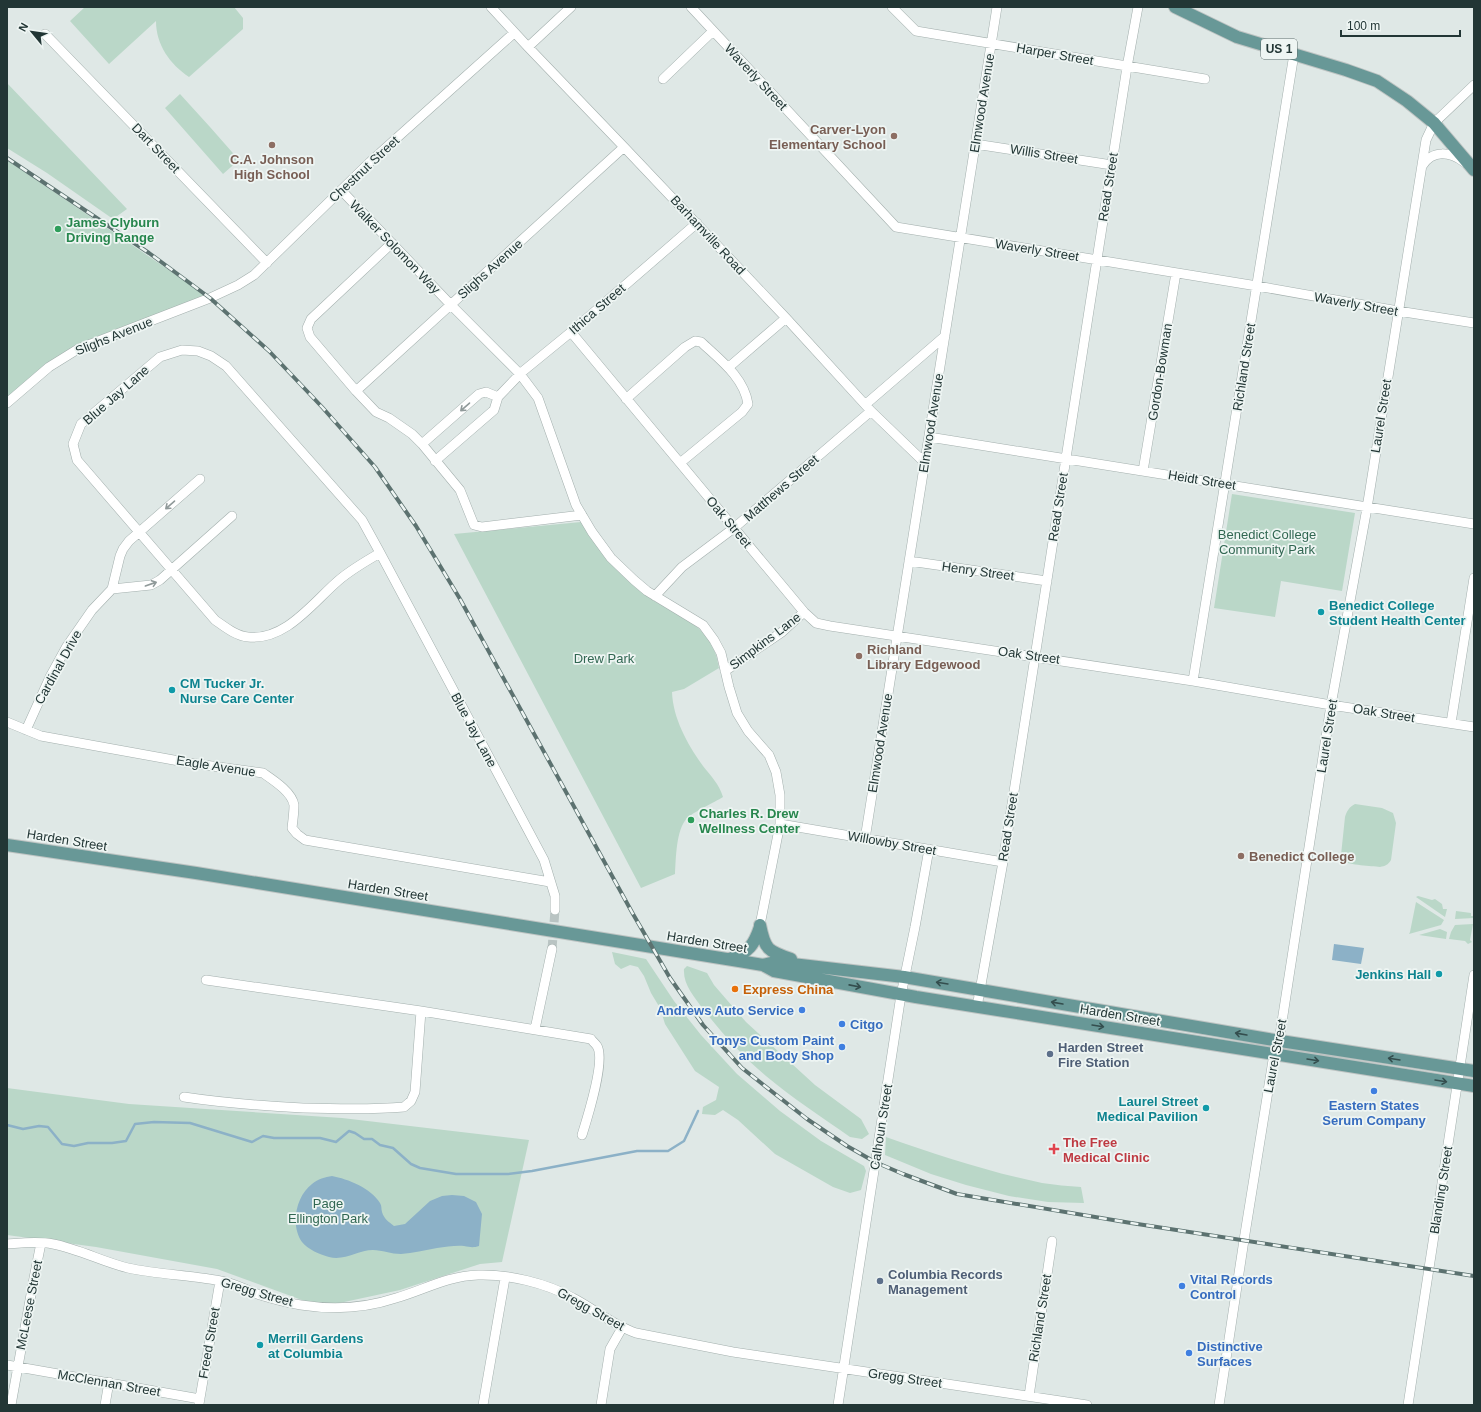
<svg xmlns="http://www.w3.org/2000/svg" width="1481" height="1412" font-family="Arial,sans-serif">
  <style>
    .green { fill: #bad7c8 }
    .water { fill: #8cb1c7 }
    .lines { fill: none; stroke-linecap: round; stroke-linejoin: round }
    .stream { stroke: #8cb1c7; stroke-width: 2.5 }
    .minor-tunnel { stroke: #b9c4c3; stroke-width: 9; stroke-dasharray: 9 4.5; stroke-linecap: butt }
    .minor-casing { stroke: #a3afad; stroke-width: 10 }
    .major-casing { stroke: #bdc3c2; stroke-width: 14 }
    .minor { stroke: #fff; stroke-width: 9 }
    .major { stroke: #689897; stroke-width: 12 }
    .rail-casing { stroke: #5c7270; stroke-width: 4 }
    .rail { stroke: #eef5f3; stroke-width: 2.5; stroke-dasharray: 8; stroke-linecap: butt }
    .oneway { stroke: #909a9a }
    .oneway2 { stroke: #344e4e }
    .education-dot { fill: #8d6e63; stroke: #eef5f3; stroke-width: 1.5 }
    .leisure-dot { fill: #2e9e5b; stroke: #eef5f3; stroke-width: 1.5 }
    .culture-dot { fill: #0f9aa8; stroke: #eef5f3; stroke-width: 1.5 }
    .food-dot { fill: #e8710a; stroke: #eef5f3; stroke-width: 1.5 }
    .shop-dot { fill: #3f7fe0; stroke: #eef5f3; stroke-width: 1.5 }
    .service-dot { fill: #5c6f8a; stroke: #eef5f3; stroke-width: 1.5 }
    .health-dot { fill: #e0444e; stroke: #eef5f3; stroke-width: 1.5 }
    .labels { text-anchor: middle; dominant-baseline: central; stroke-width: 3.5; stroke-linejoin: round; paint-order: stroke }
    .shield { fill: #eef5f3; stroke: #5f6f6e; stroke-width: 1 }
    .shield-label { font-size: 12px; font-weight: bold; fill: #223635 }
    .street-label { font-size: 13px; fill: #223635; stroke: #eef5f3 }
    .education-label { font-size: 13px; font-weight: bold; fill: #785e54; stroke: #eef5f3; text-anchor: start }
    .leisure-label { font-size: 13px; font-weight: bold; fill: #27864d; stroke: #eef5f3; text-anchor: start }
    .park-label { font-size: 13px; fill: #316752; stroke: #eef5f3 }
    .culture-label { font-size: 13px; font-weight: bold; fill: #0d838f; stroke: #eef5f3; text-anchor: start }
    .food-label { font-size: 13px; font-weight: bold; fill: #c56008; stroke: #eef5f3; text-anchor: start }
    .shop-label { font-size: 13px; font-weight: bold; fill: #366cbe; stroke: #eef5f3; text-anchor: start }
    .service-label { font-size: 13px; font-weight: bold; fill: #4e5e75; stroke: #eef5f3; text-anchor: start }
    .health-label { font-size: 13px; font-weight: bold; fill: #be3a42; stroke: #eef5f3; text-anchor: start }
  </style>
  <rect width="100%" height="100%" fill="#dfe8e6"/>
  <!-- green -->
  <path class="green" d="M85,7H234L243,18V29L189,77C170,64 156,45 156,21L109,64L70,21Z
    M7,83L127,209L113,219L47,173L7,148Z
    M180,94L210,127L194,141L165,108Z
    M210,127L239,160L223,174L194,141Z
    M7,160L210,298L75,351L7,403Z
    M1232,494L1355,513L1342,591L1281,581L1275,617L1214,608Z
    M581,522C596,547 616,572 640,591C672,616 713,620 719,668L684,689L672,692C673,719 688,745 703,766C711,776 719,784 723,797C715,802 692,813 687,818C676,830 676,858 675,874L641,888L454,534Z
    M1355,804L1382,808L1393,813L1396,823L1391,860C1388,865 1385,866 1380,867C1372,866 1349,865 1343,861C1342,859 1341,856 1341,855L1345,817C1347,811 1349,807 1355,804Z
    M1418,896L1432,900L1435,899L1442,904L1443,909H1447L1445,917L1416,897Z
    M1416,902L1444,920L1441,925L1409,934L1410,932Z
    M1456,911L1471,913V916H1474V918L1455,919Z
    M1473,924L1470,940L1472,942L1468,944L1465,941L1449,939L1451,932L1455,925Z
    M1440,929L1447,932L1446,939L1419,935Z
    M612,952L646,959L674,1001L701,1035L737,1074L780,1111L821,1141L864,1166L866,1171L861,1190L850,1193L833,1187L775,1154L738,1120L723,1110L715,1115L702,1114L703,1107L716,1100L719,1087L695,1071L665,1024L660,1008L651,993L644,976L638,967L630,965L621,969L615,964Z
    M687,966L707,973L714,985L746,1022L815,1085L861,1119L869,1134L862,1139L850,1137C822,1117 792,1098 766,1076C742,1056 722,1033 703,1009C694,996 683,985 684,969Z
    M7,1088L129,1104L342,1118L529,1140L502,1262L480,1264L400,1290L321,1307L217,1269L96,1247L7,1235Z
    M886,1137C937,1155 989,1172 1042,1183C1055,1185 1068,1186 1081,1187L1084,1203L1048,1202L1009,1196L966,1185L931,1174L885,1155Z"/>
  <!-- water -->
  <path class="water" d="M1334,944L1364,948L1361,964L1332,960Z
    M332,1176C348,1179 371,1188 380,1203C382,1206 381,1209 382,1212C384,1219 389,1222 394,1226L405,1224L430,1201L442,1196L452,1195L464,1196L476,1202L482,1214L479,1246C473,1248 470,1247 464,1246C456,1245 446,1247 437,1248C425,1250 413,1253 401,1254C391,1254 382,1250 373,1250C358,1250 345,1261 329,1257C321,1255 307,1249 302,1242C290,1225 296,1196 312,1184C318,1179 325,1177 332,1176Z"/>
  <g class="lines">
    <!-- stream -->
    <path class="stream" d="M7,1125L23,1129L39,1126L48,1127L62,1144L74,1146L88,1143H112L126,1141L135,1124L154,1122L190,1123L252,1142L263,1136L274,1138H320L336,1142L349,1131L355,1133L364,1139H372L380,1145L393,1148L411,1164L420,1168L456,1174H508L532,1171L637,1151H668L684,1141L698,1111"/>
    <!-- minor-tunnel -->
    <path class="minor-tunnel" d="M552,949L555,910"/>
    <defs>
      <path id="minor" d="M491,7L528,47L624,147L786,318L871,411L925,463
        M691,7L896,227L1257,286L1398,311L1474,323
        M892,7L916,31L1205,79
        M45,34L267,263
        M528,47L571,7
        M663,79L713,31
        M975,144L1112,165
        M1422,166C1433,149 1450,152 1464,162
        M341,190L451,305L520,374L538,398L576,505L592,532L611,558L634,580L647,591L703,625L714,640L721,653L729,687L737,713L748,731L769,755L776,772L780,795V824L760,925
        M392,243L311,319L307,328L310,337L356,391L376,412L389,418L412,434L422,444L460,490L474,525L482,527L582,515
        M571,332L804,612L816,623L830,626L1193,681L1331,705L1474,727
        M729,367L786,318
        M356,391L624,147
        M626,399L685,347L695,341L701,342C719,359 744,377 748,404L742,412L680,463
        M7,403L49,367L78,349L210,298L238,285L254,275L370,162L514,33
        M866,404L945,336
        M929,437L1474,524
        M422,444L479,394L486,392L498,397
        M435,461L494,410L498,397L522,372L571,332L697,223
        M1143,471L1176,273
        M380,553C366,561 352,569 339,580C313,602 286,641 248,637C236,636 225,627 215,620L77,460L73,444L81,424L160,357L182,350L198,351L211,356L226,366L362,520L378,549L544,860L555,896V910
        M909,561L1047,581
        M112,589L151,585L160,580L232,516
        M655,596L682,567L734,528L871,411
        M725,671L782,632L804,612
        M1193,681L1294,54
        M7,722L41,736L190,763L263,773C273,780 292,792 294,805C294,812 293,820 292,828L297,834L305,840L550,882
        M1451,723L1474,578
        M26,730L50,677L67,646L92,610L112,589L120,556L123,549L129,541L200,479
        M780,824L1003,862
        M865,839L997,7
        M206,980L421,1011L591,1039C592,1041 595,1043 597,1046C606,1060 587,1119 582,1135
        M977,1007L1003,862L1127,67L1138,7
        M535,1029L552,949
        M184,1097C224,1103 263,1106 303,1108C337,1109 371,1110 404,1107L411,1101L415,1092L421,1011
        M7,1244C22,1243 38,1241 53,1244C79,1249 103,1262 128,1268C160,1275 194,1275 226,1282C238,1285 249,1291 260,1295C273,1299 288,1303 301,1305C333,1310 366,1308 396,1298C424,1290 447,1276 478,1275C508,1274 546,1283 573,1298C594,1309 613,1325 636,1333L733,1352L1087,1405
        M7,1365L200,1399
        M1029,1396L1052,1241
        M199,1404L220,1281
        M11,1405L34,1278L41,1243
        M105,1405L109,1382
        M483,1405L505,1278
        M601,1405L610,1349L622,1328
        M838,1405L901,995L915,927L929,849
        M1219,1405L1244,1240L1274,1054L1279,1041L1331,705L1367,508L1426,140L1434,123L1474,85
        M1408,1405L1474,975"/>
      <path id="major" d="M1175,7L1237,37L1346,70L1377,81L1407,101L1434,123L1474,170
        M7,845L196,873L739,961L763,965L774,971L916,997L1474,1086
        M760,925C765,950 768,951 791,959
        M730,959C749,952 754,945 760,927
        M763,965L775,962L904,977L1268,1039L1474,1071"/>
    </defs>
    <!-- minor casing -->
    <use href="#minor" class="minor-casing"/>
    <!-- major casing -->
    <use href="#major" class="major-casing"/>
    <!-- minor -->
    <use href="#minor" class="minor"/>
    <!-- major -->
    <use href="#major" class="major"/>
    <defs>
      <path id="rail" d="M7,158L149,253L210,298L269,351L322,407L375,467L416,526L460,599L633,914L670,978L703,1025L742,1068L807,1119L847,1146L875,1162L903,1174L957,1194L1131,1223L1474,1276"/>
    </defs>
    <!-- rail casing -->
    <use href="#rail" class="rail-casing"/>
    <!-- rail -->
    <use href="#rail" class="rail"/>
  </g>
  <!-- one-way arrows -->
  <defs><path id="oneway-shaft" d="M-6 0H5M1.5-3L5.5 0L1.5 3" fill="none" stroke-width="1.6" stroke-linecap="round" stroke-linejoin="round"/></defs>
  <g class="oneway">
    <use href="#oneway-shaft" transform="translate(465 407) rotate(139)"/>
    <use href="#oneway-shaft" transform="translate(170 505) rotate(139)"/>
    <use href="#oneway-shaft" transform="translate(151 584) rotate(-19)"/>
  </g>
  <g class="oneway2">
    <use href="#oneway-shaft" transform="translate(942 983) rotate(-171)"/>
    <use href="#oneway-shaft" transform="translate(855 986) rotate(11)"/>
    <use href="#oneway-shaft" transform="translate(1057 1003) rotate(-170)"/>
    <use href="#oneway-shaft" transform="translate(1098 1026) rotate(9)"/>
    <use href="#oneway-shaft" transform="translate(1241 1034) rotate(-170)"/>
    <use href="#oneway-shaft" transform="translate(1394 1059) rotate(-171)"/>
    <use href="#oneway-shaft" transform="translate(1313 1060) rotate(9)"/>
    <use href="#oneway-shaft" transform="translate(1441 1081) rotate(9)"/>
  </g>
  <!-- markers -->
  <g class="education-dot">
    <circle cx="894" cy="136" r="4"/>
    <circle cx="272" cy="145" r="4"/>
    <circle cx="859" cy="656" r="4"/>
    <circle cx="1241" cy="856" r="4"/>
  </g>
  <g class="leisure-dot">
    <circle cx="58" cy="229" r="4"/>
    <circle cx="691" cy="820" r="4"/>
  </g>
  <g class="culture-dot">
    <circle cx="1321" cy="612" r="4"/>
    <circle cx="172" cy="690" r="4"/>
    <circle cx="1439" cy="974" r="4"/>
    <circle cx="1206" cy="1108" r="4"/>
    <circle cx="260" cy="1345" r="4"/>
  </g>
  <circle class="food-dot" cx="735" cy="989" r="4"/>
  <g class="shop-dot">
    <circle cx="802" cy="1010" r="4"/>
    <circle cx="842" cy="1024" r="4"/>
    <circle cx="842" cy="1047" r="4"/>
    <circle cx="1374" cy="1091" r="4"/>
    <circle cx="1182" cy="1286" r="4"/>
    <circle cx="1189" cy="1353" r="4"/>
  </g>
  <g class="service-dot">
    <circle cx="1050" cy="1054" r="4"/>
    <circle cx="880" cy="1281" r="4"/>
  </g>
  <path class="health-dot" d="M1052 1143h4v4h4v4h-4v4h-4v-4h-4v-4h4z"/>
  <g class="labels">
    <!-- shield labels -->
    <rect class="shield" x="1261" y="39" width="36" height="20" rx="3"/>
    <g class="shield-label">
      <text x="1279" y="49">US 1</text>
    </g>
    <!-- street labels -->
    <g class="street-label">
      <text transform="translate(1055 54) rotate(10)">Harper Street</text>
      <text transform="translate(756 77) rotate(47)">Waverly Street</text>
      <text transform="translate(982 103) rotate(-81)">Elmwood Avenue</text>
      <text transform="translate(156 148) rotate(46)">Dart Street</text>
      <text transform="translate(1044 154) rotate(9)">Willis Street</text>
      <text transform="translate(364 169) rotate(-43)">Chestnut Street</text>
      <text transform="translate(1108 187) rotate(-81)">Read Street</text>
      <text transform="translate(708 235) rotate(47)">Barhamville Road</text>
      <text transform="translate(395 247) rotate(46)">Walker Solomon Way</text>
      <text transform="translate(1037 250) rotate(9)">Waverly Street</text>
      <text transform="translate(490 269) rotate(-42)">Slighs Avenue</text>
      <text transform="translate(1356 304) rotate(10)">Waverly Street</text>
      <text transform="translate(597 309) rotate(-41)">Ithica Street</text>
      <text transform="translate(114 336) rotate(-22)">Slighs Avenue</text>
      <text transform="translate(1244 367) rotate(-81)">Richland Street</text>
      <text transform="translate(1160 372) rotate(-81)">Gordon-Bowman</text>
      <text transform="translate(116 395) rotate(-41)">Blue Jay Lane</text>
      <text transform="translate(1381 416) rotate(-81)">Laurel Street</text>
      <text transform="translate(931 423) rotate(-81)">Elmwood Avenue</text>
      <text transform="translate(1202 480) rotate(9)">Heidt Street</text>
      <text transform="translate(781 488) rotate(-41)">Matthews Street</text>
      <text transform="translate(1058 507) rotate(-81)">Read Street</text>
      <text transform="translate(729 522) rotate(50)">Oak Street</text>
      <text transform="translate(978 571) rotate(8)">Henry Street</text>
      <text transform="translate(765 641) rotate(-37)">Simpkins Lane</text>
      <text transform="translate(1029 655) rotate(8)">Oak Street</text>
      <text transform="translate(58 667) rotate(-61)">Cardinal Drive</text>
      <text transform="translate(1384 713) rotate(9)">Oak Street</text>
      <text transform="translate(474 730) rotate(62)">Blue Jay Lane</text>
      <text transform="translate(1327 736) rotate(-81)">Laurel Street</text>
      <text transform="translate(880 743) rotate(-81)">Elmwood Avenue</text>
      <text transform="translate(216 766) rotate(9)">Eagle Avenue</text>
      <text transform="translate(1008 827) rotate(-81)">Read Street</text>
      <text transform="translate(67 840) rotate(9)">Harden Street</text>
      <text transform="translate(892 843) rotate(10)">Willowby Street</text>
      <text transform="translate(388 890) rotate(9)">Harden Street</text>
      <text transform="translate(707 942) rotate(9)">Harden Street</text>
      <text transform="translate(1120 1015) rotate(9)">Harden Street</text>
      <text transform="translate(1275 1056) rotate(-79)">Laurel Street</text>
      <text transform="translate(881 1127) rotate(-81)">Calhoun Street</text>
      <text transform="translate(1441 1190) rotate(-81)">Blanding Street</text>
      <text transform="translate(257 1292) rotate(16)">Gregg Street</text>
      <text transform="translate(29 1305) rotate(-79)">McLeese Street</text>
      <text transform="translate(591 1309) rotate(29)">Gregg Street</text>
      <text transform="translate(1040 1318) rotate(-81)">Richland Street</text>
      <text transform="translate(209 1343) rotate(-80)">Freed Street</text>
      <text transform="translate(905 1378) rotate(8)">Gregg Street</text>
      <text transform="translate(109 1383) rotate(10)">McClennan Street</text>
    </g>
    <!-- education labels -->
    <g class="education-label">
      <text x="886" y="129" text-anchor="end">Carver-Lyon<tspan x="886" dy="15">Elementary School</tspan></text>
      <text x="272" y="159" text-anchor="middle">C.A. Johnson<tspan x="272" dy="15">High School</tspan></text>
      <text x="867" y="649">Richland<tspan x="867" dy="15">Library Edgewood</tspan></text>
      <text x="1249" y="856">Benedict College</text>
    </g>
    <!-- leisure labels -->
    <g class="leisure-label">
      <text x="66" y="222">James Clyburn<tspan x="66" dy="15">Driving Range</tspan></text>
      <text x="699" y="813">Charles R. Drew<tspan x="699" dy="15">Wellness Center</tspan></text>
    </g>
    <!-- park labels -->
    <g class="park-label">
      <text x="1267" y="534">Benedict College<tspan x="1267" dy="15">Community Park</tspan></text>
      <text x="604" y="658">Drew Park</text>
      <text x="328" y="1203">Page<tspan x="328" dy="15">Ellington Park</tspan></text>
    </g>
    <!-- culture labels -->
    <g class="culture-label">
      <text x="1329" y="605">Benedict College<tspan x="1329" dy="15">Student Health Center</tspan></text>
      <text x="180" y="683">CM Tucker Jr.<tspan x="180" dy="15">Nurse Care Center</tspan></text>
      <text x="1431" y="974" text-anchor="end">Jenkins Hall</text>
      <text x="1198" y="1101" text-anchor="end">Laurel Street<tspan x="1198" dy="15">Medical Pavilion</tspan></text>
      <text x="268" y="1338">Merrill Gardens<tspan x="268" dy="15">at Columbia</tspan></text>
    </g>
    <!-- food labels -->
    <g class="food-label">
      <text x="743" y="989">Express China</text>
    </g>
    <!-- shop labels -->
    <g class="shop-label">
      <text x="794" y="1010" text-anchor="end">Andrews Auto Service</text>
      <text x="850" y="1024">Citgo</text>
      <text x="834" y="1040" text-anchor="end">Tonys Custom Paint<tspan x="834" dy="15">and Body Shop</tspan></text>
      <text x="1374" y="1105" text-anchor="middle">Eastern States<tspan x="1374" dy="15">Serum Company</tspan></text>
      <text x="1190" y="1279">Vital Records<tspan x="1190" dy="15">Control</tspan></text>
      <text x="1197" y="1346">Distinctive<tspan x="1197" dy="15">Surfaces</tspan></text>
    </g>
    <!-- service labels -->
    <g class="service-label">
      <text x="1058" y="1047">Harden Street<tspan x="1058" dy="15">Fire Station</tspan></text>
      <text x="888" y="1274">Columbia Records<tspan x="888" dy="15">Management</tspan></text>
    </g>
    <!-- health labels -->
    <g class="health-label">
      <text x="1063" y="1142">The Free<tspan x="1063" dy="15">Medical Clinic</tspan></text>
    </g>
  </g>
  <!-- border -->
  <rect width="1481" height="1412" fill="none" stroke="#223635" stroke-width="16"/>
  <!-- north arrow -->
  <g transform="translate(32 32) rotate(299)" stroke="#eef5f3" stroke-width="3" paint-order="stroke">
  <path d="M0-3L7 15L0 10L-7 15Z" fill="#223635"/>
  <text y="-6" font-size="11" font-weight="bold" text-anchor="middle" fill="#223635">N</text>
  </g>
  <!-- scale -->
  <path d="M1341 30v6h119v-6" fill="none" stroke="#223635" stroke-width="2"/>
  <text x="1347" y="30" font-size="12" fill="#223635" stroke="#eef5f3" stroke-width="3" paint-order="stroke">100 m</text>
</svg>
